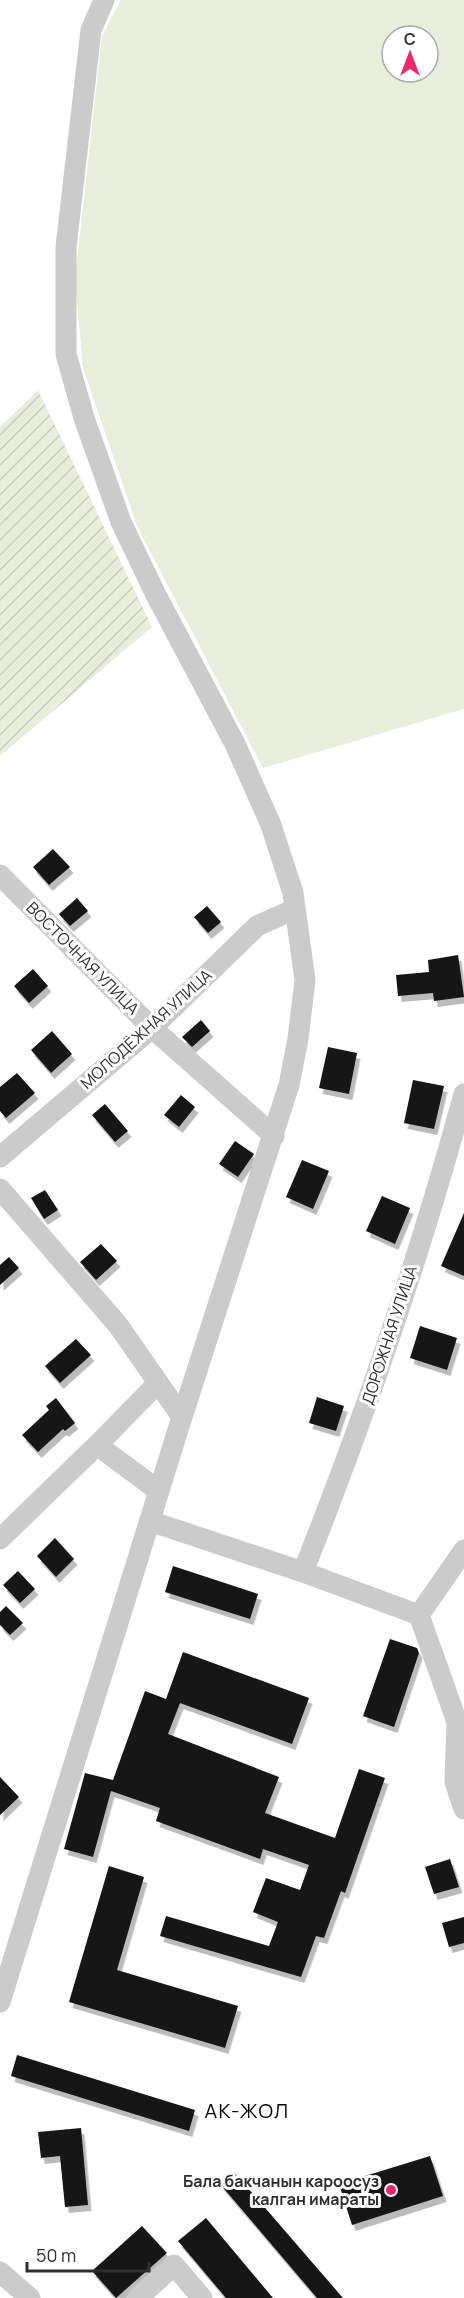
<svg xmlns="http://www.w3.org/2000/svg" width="464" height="2298" font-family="Manrope,sans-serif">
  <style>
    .grass { fill: #e9eddb; fill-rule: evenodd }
    .garden { fill: url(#garden-furrows) }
    .building { fill: #151515; filter: url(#shadow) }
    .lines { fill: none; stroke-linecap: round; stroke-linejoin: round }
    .minor { stroke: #cbcbcb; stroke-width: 21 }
    .poi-dot { fill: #ef2668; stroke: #fff; stroke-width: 2 }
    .labels { text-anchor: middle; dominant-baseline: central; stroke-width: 6; stroke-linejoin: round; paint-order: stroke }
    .street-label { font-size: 16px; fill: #2e2e2e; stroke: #fff }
    .poi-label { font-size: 16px; font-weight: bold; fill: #2e2e2e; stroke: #fff; text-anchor: end }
    .quarter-label { font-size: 20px; letter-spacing: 1.5px; fill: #000; stroke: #fff }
  </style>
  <defs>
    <pattern id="garden-furrows" width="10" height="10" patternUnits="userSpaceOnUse" patternTransform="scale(1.5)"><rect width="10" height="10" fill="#e9eddb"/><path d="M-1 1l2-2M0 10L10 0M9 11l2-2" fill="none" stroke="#c8ccbc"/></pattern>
    <filter id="shadow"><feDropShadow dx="3.5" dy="6" stdDeviation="0" flood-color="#0004"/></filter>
  </defs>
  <rect width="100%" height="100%" fill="#fff"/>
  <!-- grass -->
  <path class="grass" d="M121,0H464V709L263,768L137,526L83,368L75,279L102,36ZM392,36H428V72H392Z"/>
  <!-- garden -->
  <path class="garden" d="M38,390L152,627L0,756V427Z"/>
  <!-- building -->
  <path class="building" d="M53,849L70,867L49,885L33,867Z
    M77,898L88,911L70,926L59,914Z
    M207,906L221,922L208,933L194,917Z
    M458,955L464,997L434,1001L433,993L398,996L396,975L429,972L428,960Z
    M33,969L48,986L29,1003L14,986Z
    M201,1020L210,1031L192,1047L182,1037Z
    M52,1031L72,1054L51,1073L31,1050Z
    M328,1047L357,1053L349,1094L319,1088Z
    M17,1073L35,1093L6,1118L0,1111V1087Z
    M413,1080L444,1086L434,1129L404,1123Z
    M181,1095L195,1107L179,1127L164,1115Z
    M105,1104L128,1131L115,1142L92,1115Z
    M235,1141L254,1154L238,1177L219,1164Z
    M302,1160L329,1171L313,1209L286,1197Z
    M45,1190L58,1210L44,1219L31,1198Z
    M382,1196L410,1208L395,1244L366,1231Z
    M464,1213V1276L441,1266Z
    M101,1244L117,1261L96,1280L80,1262Z
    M9,1257L19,1268L0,1285V1265Z
    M420,1326L457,1338L447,1370L410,1358Z
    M76,1339L91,1355L60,1383L45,1366Z
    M317,1397L344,1406L336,1431L309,1423Z
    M56,1398L75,1423L65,1431L63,1429L38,1452L22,1435L49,1410L46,1406Z
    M55,1538L74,1559L56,1577L37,1556Z
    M173,1566L258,1594L250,1619L165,1592Z
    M18,1571L35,1589L20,1603L3,1585Z
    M6,1606L23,1623L10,1635L0,1625V1612Z
    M390,1639L417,1648L419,1653L394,1727L363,1716Z
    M183,1652L309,1698L292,1744L180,1703L168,1734L279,1777L265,1813L335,1838L359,1769L385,1778L345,1893L341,1891L324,1938L316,1936L301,1977L160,1936L166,1916L269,1946L278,1922L253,1912L266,1878L300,1890L309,1865L263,1849L260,1859L156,1821L160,1808L111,1791L93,1857L64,1849L85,1773L113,1780L145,1691L166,1699Z
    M0,1777L19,1797L0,1815Z
    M450,1859L459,1887L434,1894L425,1867Z
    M109,1866L144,1877L117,1970L238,2006L225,2048L69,2002Z
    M464,1917V1943L449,1947L442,1923Z
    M17,2055L195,2110L189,2131L11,2076Z
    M81,2128L88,2205L65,2207L60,2156L41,2158L38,2132Z
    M430,2156L443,2196L352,2225L339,2184Z
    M234,2172L343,2298H317L220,2184Z
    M206,2218L273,2298H226L178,2241Z
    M142,2226L167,2253L116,2298L92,2271Z"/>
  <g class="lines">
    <!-- minor -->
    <path class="minor" d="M0,875L152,1028L274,1136
      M0,1157L152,1028L257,926L295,909
      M0,1189L118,1325L182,1417
      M97,1445L158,1383
      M150,1521L303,1572L419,1615
      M0,1539L97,1445L159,1491
      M303,1572C365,1416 420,1256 464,1094
      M419,1615L457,1722L455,1782L464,1809
      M419,1615L464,1550
      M0,2002L182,1417L289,1085L298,1039L305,980L293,893L271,825L235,744L156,595L121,522L84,418L66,354V247L91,30L104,0
      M0,2272L30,2298
      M138,2298L174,2265L202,2298"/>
  </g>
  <!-- markers -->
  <circle class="poi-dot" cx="391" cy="2190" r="6"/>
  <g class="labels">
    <!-- street labels -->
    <g class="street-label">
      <text transform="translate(83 958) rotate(45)">ВОСТОЧНАЯ УЛИЦА</text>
      <text transform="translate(146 1029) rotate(-42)">МОЛОДЁЖНАЯ УЛИЦА</text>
      <text transform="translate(389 1335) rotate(-72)">ДОРОЖНАЯ УЛИЦА</text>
    </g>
    <!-- poi labels -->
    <g class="poi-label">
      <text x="379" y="2181">Бала бакчанын кароосуз<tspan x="379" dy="18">калган имараты</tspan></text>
    </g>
    <!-- quarter labels -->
    <g class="quarter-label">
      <text x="247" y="2110">АК-ЖОЛ</text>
    </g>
  </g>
  <!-- north arrow -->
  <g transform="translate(410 54)"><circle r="28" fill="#ffffff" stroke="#ababab" stroke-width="1.5"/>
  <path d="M0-4.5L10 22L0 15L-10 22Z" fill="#ef2668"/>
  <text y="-9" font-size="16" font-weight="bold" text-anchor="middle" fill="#2e2e2e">С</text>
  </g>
  <!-- scale -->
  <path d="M27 2262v9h122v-9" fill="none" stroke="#2e2e2e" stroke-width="3"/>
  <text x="36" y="2262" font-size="18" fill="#2e2e2e" stroke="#ffffff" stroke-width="4.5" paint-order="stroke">50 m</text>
</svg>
